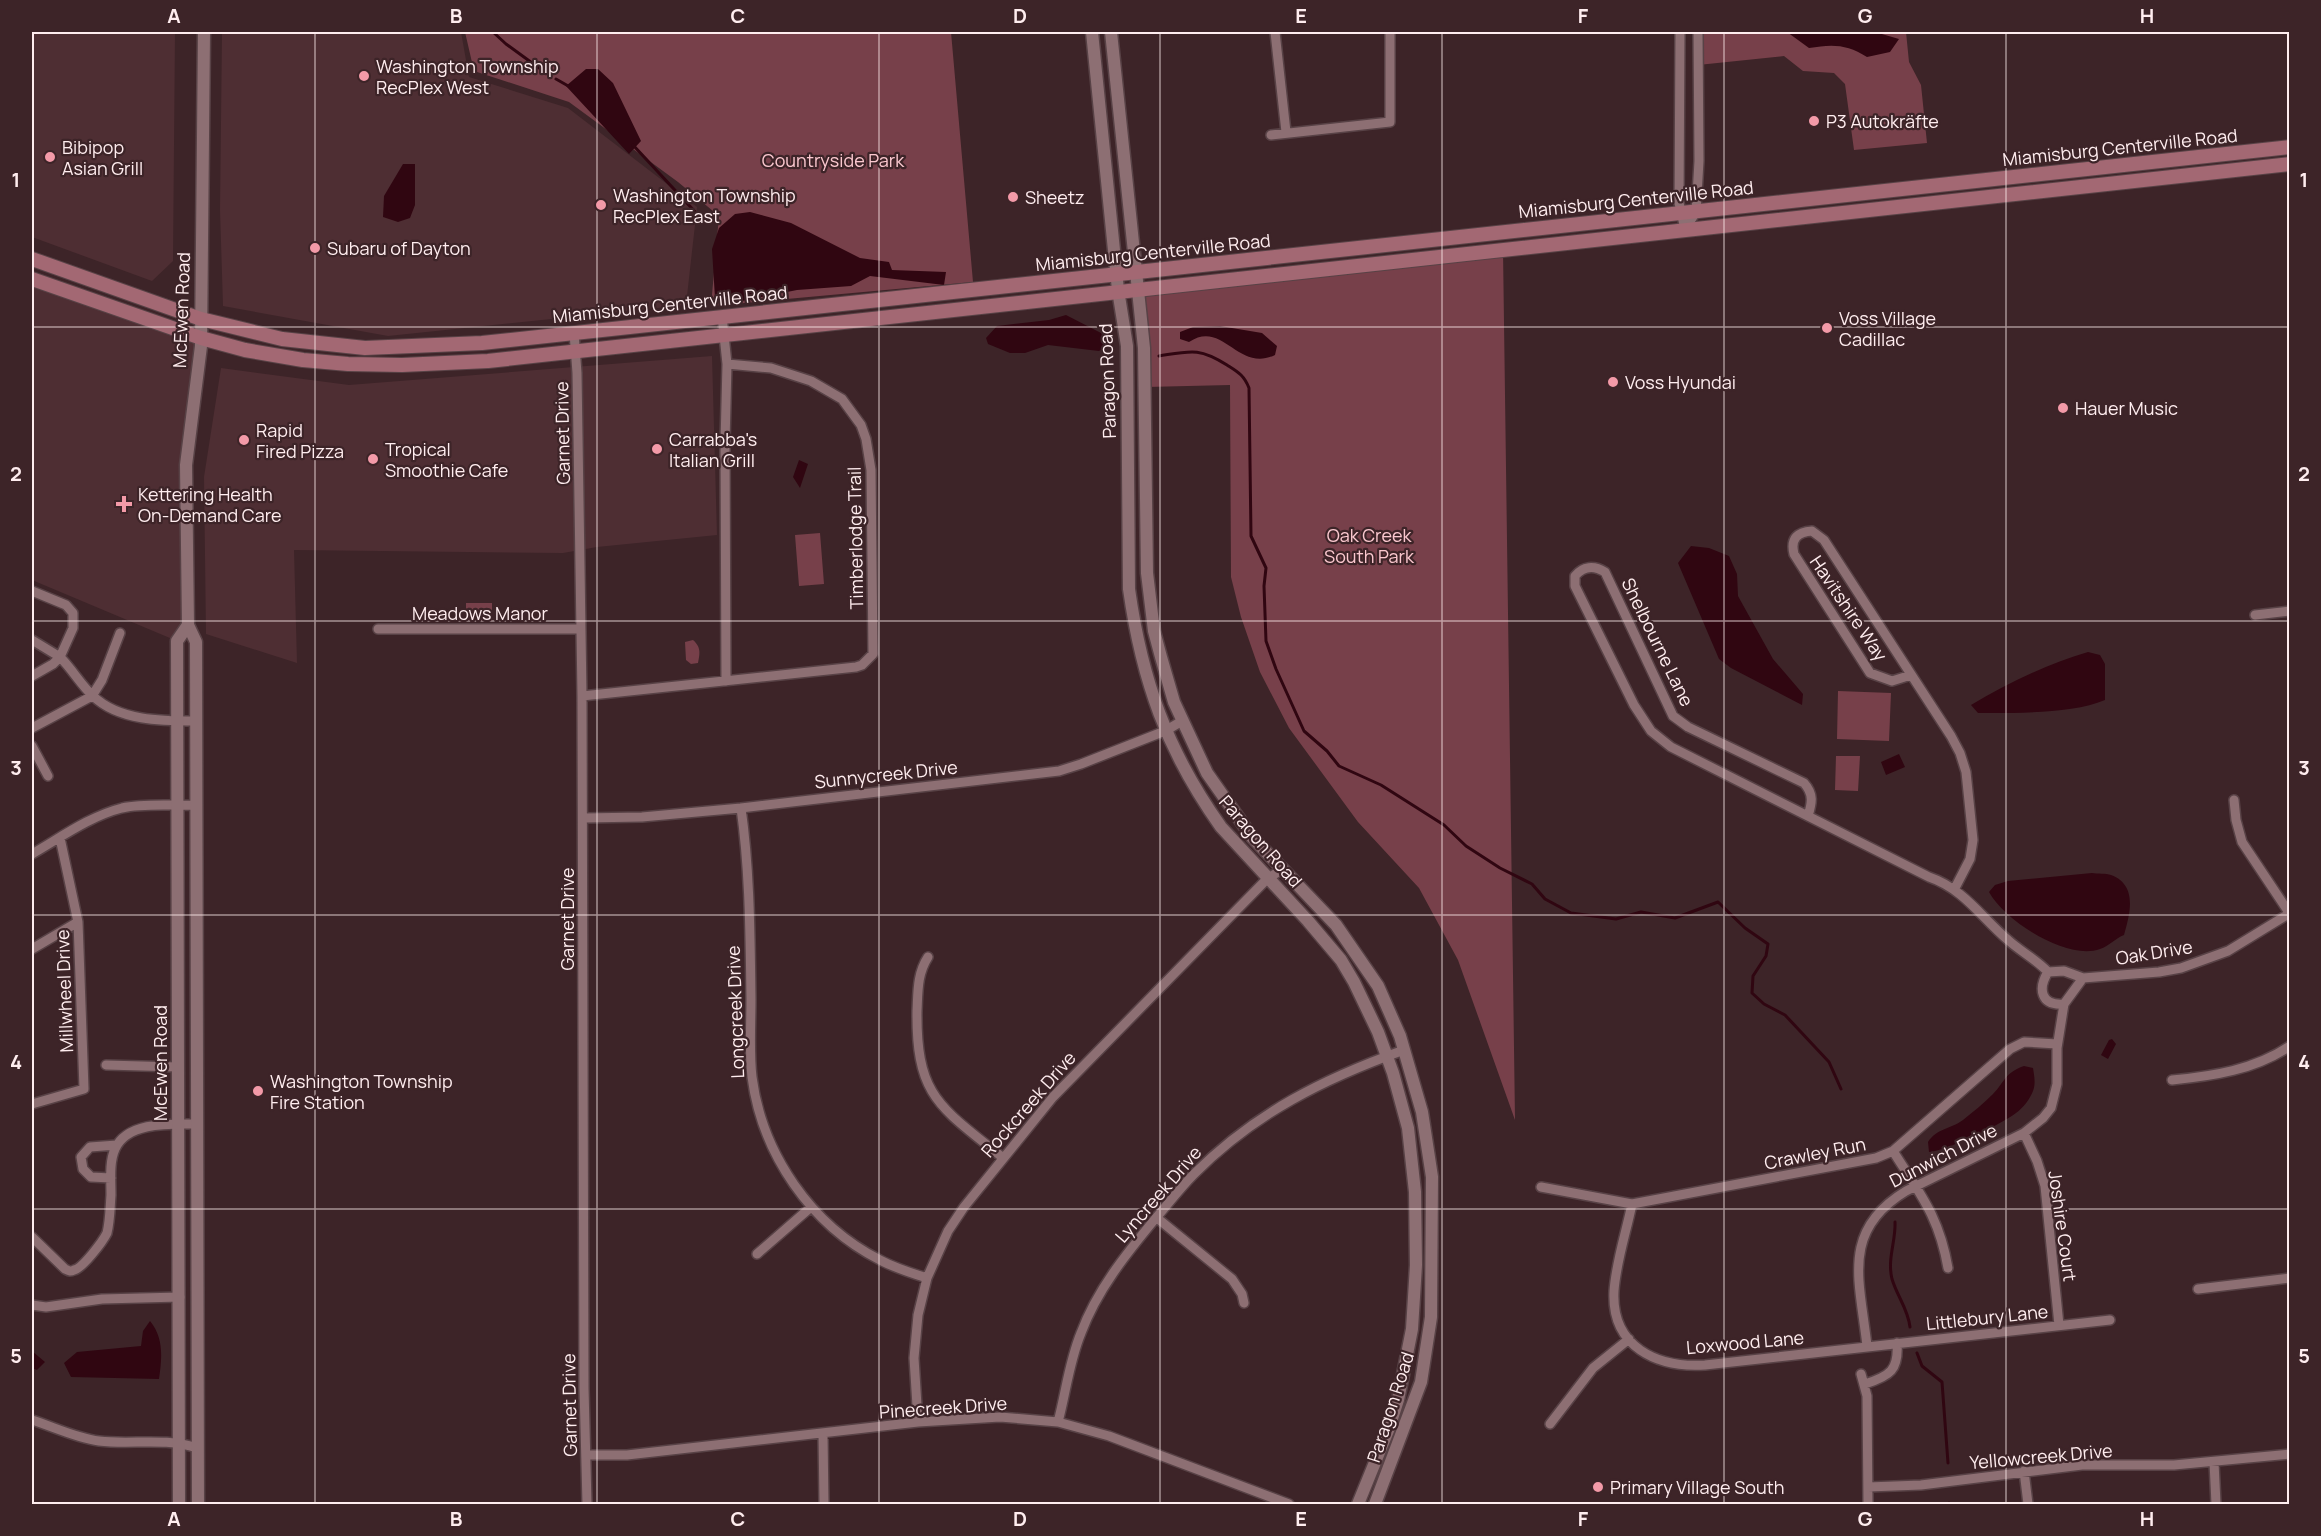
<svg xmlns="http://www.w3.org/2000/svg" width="2321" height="1536" font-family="Manrope,sans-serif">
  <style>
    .built { fill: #4e2e33 }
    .green { fill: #77404a }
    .water { fill: #300611 }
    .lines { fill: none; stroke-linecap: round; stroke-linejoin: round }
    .stream { stroke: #300611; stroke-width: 3 }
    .minor-casing { stroke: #584246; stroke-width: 12 }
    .tertiary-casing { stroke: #584246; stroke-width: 15 }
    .secondary-casing { stroke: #584246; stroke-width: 16 }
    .minor { stroke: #8d6f73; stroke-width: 9 }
    .tertiary { stroke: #8d6f73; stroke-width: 12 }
    .secondary { stroke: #a36873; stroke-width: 14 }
    .grid { fill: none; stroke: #ffedef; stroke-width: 1.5; stroke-opacity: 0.55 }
    .poi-dot { fill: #f39aa8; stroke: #3d2428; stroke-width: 2 }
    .labels { text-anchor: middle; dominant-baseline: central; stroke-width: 4.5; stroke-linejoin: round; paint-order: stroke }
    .poi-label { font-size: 18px; fill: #ffedef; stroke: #3d2428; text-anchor: start }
    .street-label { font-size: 18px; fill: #ffedef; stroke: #3d2428 }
    .park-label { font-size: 18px; fill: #fbc8cf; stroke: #3d2428 }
    .neatline { fill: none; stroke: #ffedef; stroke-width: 2 }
    .grid-label { font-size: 20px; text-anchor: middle; font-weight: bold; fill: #ffedef }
  </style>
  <rect width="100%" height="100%" fill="#3d2428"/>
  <!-- built -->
  <path class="built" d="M32,32H175L173,261L152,281L32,237Z
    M222,32H461L469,77L568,108L697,207L686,305L388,336L223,306L220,210Z
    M32,279L201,338L189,434L188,625L177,641L32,580Z
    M712,356L717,535L597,547L563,553L294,550L297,663L206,634L204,477L221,368L349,385Z"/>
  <!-- green -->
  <path class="green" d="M465,32H951L973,282L711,306L719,216L678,182L569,102L474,71Z
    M1698,32H1906L1909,62L1921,85L1927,143L1854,150L1845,84L1834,73L1803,71L1784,56L1698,65Z
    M1503,250L1515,1120L1458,960L1419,888L1358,822L1289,728L1260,672L1241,617L1231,577L1230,385L1146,387L1137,289Z
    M820,533L824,584L799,586L795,535Z
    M466,603H492V621L466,620Z
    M693,640C701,647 700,653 698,663L691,664L686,660L685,642Z
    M1838,691L1891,693L1889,741L1837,739Z
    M1836,756H1860L1858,791L1835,790Z"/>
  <!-- water -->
  <path class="water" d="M1787,32H1875L1899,39L1890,52L1867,57C1847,44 1832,44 1809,48Z
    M586,69H598L613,83L641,141L629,154L566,86Z
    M403,164H415V205L410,218L398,222L383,217L384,196Z
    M750,212L791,223L860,258L889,262L892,270L946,272L944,285L870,276L851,286L797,290L742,301L715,298L712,249L719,228L735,214Z
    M1066,315L1101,333L1107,346L1099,351L1048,345L1025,353H1010L988,344L986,338L997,326L1049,320Z
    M1220,326L1262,333L1277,346L1275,355C1238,373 1223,319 1189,342L1180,339V332L1193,327Z
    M799,460L808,464L800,488L793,477Z
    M1691,546L1709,548L1729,556L1737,574L1738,596L1773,659L1803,694L1802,705L1731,668L1719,659L1678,563Z
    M2088,652L2100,655L2105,664V700C2072,714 2014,713 1978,713L1971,705C2008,683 2047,664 2088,652Z
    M1899,754L1905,767L1886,775L1881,762Z
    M2092,873C2097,874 2106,873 2111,875C2138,885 2130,914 2124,935C2116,938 2109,946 2100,949C2067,961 2005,921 1989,892L1995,885L2008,881Z
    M2112,1039L2116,1044L2108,1059L2101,1055L2109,1040Z
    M2024,1066L2033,1068C2034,1075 2036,1083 2033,1091C2030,1099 2023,1108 2016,1113C2002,1124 1946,1151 1929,1152L1928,1142C1937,1128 1951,1129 1963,1120C1973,1112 1984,1103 1993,1094C2005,1082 2004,1073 2024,1066Z
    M150,1321C164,1338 162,1358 159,1379L71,1377L64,1363L77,1352L141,1346L143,1331Z
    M32,1351L45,1362L37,1370L32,1368Z"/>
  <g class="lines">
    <!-- stream -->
    <path class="stream" d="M493,32L506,44L539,68
      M556,79L570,87
      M633,145L698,215
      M1159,356C1190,351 1199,347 1227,365C1238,372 1244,375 1249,388L1251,536L1266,568L1264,586L1266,641L1276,669L1304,731L1327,751L1339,766L1381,785L1444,825L1466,846L1500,868L1532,884L1545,899L1571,913L1616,919L1641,912L1675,918L1718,902L1745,928L1768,944L1766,956L1753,976L1752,993L1764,1004L1785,1015L1829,1062L1841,1089
      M1895,1222C1896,1241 1887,1259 1892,1279C1897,1296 1908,1309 1910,1327
      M1917,1353L1922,1366L1942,1382L1948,1463
      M1949,1503V1504"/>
    <defs>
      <path id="minor" d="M1275,32L1286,132
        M1680,32L1679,203L1685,229
        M1271,135L1390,122V32
        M1685,229L1696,212L1699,161L1698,32
        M722,316L727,364L725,443L726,681
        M574,333L577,373L582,696L584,1388L587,1504
        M32,591L66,605L73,613V628L60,657C72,669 81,685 93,696C119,721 162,721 196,721
        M2255,615L2290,611
        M378,629H581
        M32,640L60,657L53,664L32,676
        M1911,675L1892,681L1870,673L1794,554C1790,538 1798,532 1812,531L1824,540L1951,736L1960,753L1966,772L1973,840L1970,859L1955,888
        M582,696L856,667L862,665L873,654L871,470L866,439L861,425L842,399L811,381L771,368L727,364
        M32,728L92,696L102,680L120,633
        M32,746L48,776
        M2234,800L2236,820L2242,842L2290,914
        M741,808C750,872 750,935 751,999C751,1025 749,1051 752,1077C762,1154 811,1225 880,1260C895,1268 911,1273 927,1278
        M1808,816C1812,803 1814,794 1804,783L1688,727L1673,716L1605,572C1594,565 1583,566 1575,576V586L1634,705L1651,731L1671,747L1929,877C1964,889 1981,917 2008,940C2020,951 2037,960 2048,972
        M584,818L642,817L741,808L1059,771L1081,764L1165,731L1182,721
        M32,854C60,838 90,816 122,808C145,803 172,806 196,805
        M32,949L78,922
        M928,957C917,974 918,992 917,1011C916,1098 941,1107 1003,1158
        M2083,978L2064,1004C2040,1006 2038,988 2048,972L2064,971L2083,978L2159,972L2181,968L2228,951L2290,913
        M106,1065L178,1067
        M2172,1080C2213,1076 2254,1070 2290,1046
        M32,1104L84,1089L78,922L60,838
        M2024,1133L2037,1161L2045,1186L2059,1325
        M1893,1151C1920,1194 1939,1216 1948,1268
        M111,1178L91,1177L83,1169L81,1157L90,1147L117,1145
        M1541,1187L1632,1204L1876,1158L1893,1151L2010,1049L2024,1042L2057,1044
        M1632,1204C1626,1233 1616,1262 1614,1291C1611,1347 1657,1368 1705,1365L2110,1320
        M1157,1218L1232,1279L1242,1294L1244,1303
        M32,1237L65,1269C69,1271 70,1272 74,1270C83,1268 103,1241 107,1233C110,1221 110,1208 111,1195C111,1181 109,1162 115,1149C127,1121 172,1124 196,1124
        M757,1254L811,1207
        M2198,1289L2290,1278
        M32,1305L46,1307L102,1299L180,1297
        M1867,1346C1860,1281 1840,1231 1906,1191L2024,1133L2043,1118L2051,1108L2057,1084V1048L2064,1004
        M1861,1374L1867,1396L1868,1504
        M1865,1384C1890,1376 1899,1370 1897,1343
        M32,1420C54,1427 76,1438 99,1441C133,1445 163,1437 197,1448
        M918,1422L914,1358L918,1315L927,1278L948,1231L964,1207L1053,1097L1267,879L1283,869
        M1058,1422C1066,1392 1069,1362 1081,1333C1097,1290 1126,1254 1155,1219C1168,1204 1180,1188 1194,1174C1255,1113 1323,1079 1404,1050
        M1550,1424L1593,1368L1629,1339
        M823,1434L824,1504
        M586,1455H627L918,1422L1000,1417L1058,1422L1109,1436L1289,1504
        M2214,1462L2216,1504
        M2024,1471L2028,1504
        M1868,1487L1921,1485L2082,1465H2174L2290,1454"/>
      <path id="tertiary" d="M1092,32L1118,290L1127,346L1129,589C1142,681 1167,751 1221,827L1308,921L1341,960L1354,982L1378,1032L1393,1073L1408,1128L1415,1192L1416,1265L1412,1329L1398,1400L1389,1428L1358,1504
        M1111,32L1144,348L1147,573L1154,631L1161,657L1174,702L1207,773L1252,837L1336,925L1378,986L1400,1036L1422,1112L1432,1177L1431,1317L1421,1382L1375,1504
        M179,1504L177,641L188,625
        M198,1504L196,642L188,625L186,465L201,346L204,32"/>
      <path id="secondary" d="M32,259L201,319L282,339L365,348L482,343L2290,147
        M32,279L201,338L245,350L303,360L348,364L402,365L488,361L2290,164"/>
    </defs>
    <!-- minor casing -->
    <use href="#minor" class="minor-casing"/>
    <!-- tertiary casing -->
    <use href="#tertiary" class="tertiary-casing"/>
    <!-- secondary casing -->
    <use href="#secondary" class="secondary-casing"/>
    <!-- minor -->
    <use href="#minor" class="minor"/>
    <!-- tertiary -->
    <use href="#tertiary" class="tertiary"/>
    <!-- secondary -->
    <use href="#secondary" class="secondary"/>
  </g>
  <!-- grid -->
  <path class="grid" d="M315,32V1504M597,32V1504M879,32V1504M1160,32V1504M1442,32V1504M1724,32V1504M2006,32V1504M32,327H2290M32,621H2290M32,915H2290M32,1209H2290"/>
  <!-- markers -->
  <g class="poi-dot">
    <circle cx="364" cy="76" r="6"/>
    <circle cx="1814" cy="121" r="6"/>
    <circle cx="50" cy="157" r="6"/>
    <circle cx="1013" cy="197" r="6"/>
    <circle cx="601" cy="205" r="6"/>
    <circle cx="315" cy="248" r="6"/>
    <circle cx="1827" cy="328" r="6"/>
    <circle cx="1613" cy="382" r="6"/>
    <circle cx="2063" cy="408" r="6"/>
    <circle cx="244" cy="440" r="6"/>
    <circle cx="657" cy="449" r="6"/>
    <circle cx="373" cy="459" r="6"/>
    <path d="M121 495h6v6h6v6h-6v6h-6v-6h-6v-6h6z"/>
    <circle cx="258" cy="1091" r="6"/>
    <circle cx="1598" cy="1487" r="6"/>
  </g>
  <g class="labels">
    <!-- poi labels -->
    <g class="poi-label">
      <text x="376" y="66">Washington Township<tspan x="376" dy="21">RecPlex West</tspan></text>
      <text x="1826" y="121">P3 Autokräfte</text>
      <text x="62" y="147">Bibipop<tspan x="62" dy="21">Asian Grill</tspan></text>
      <text x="613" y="195">Washington Township<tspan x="613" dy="21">RecPlex East</tspan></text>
      <text x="1025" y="197">Sheetz</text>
      <text x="327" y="248">Subaru of Dayton</text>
      <text x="1839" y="318">Voss Village<tspan x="1839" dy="21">Cadillac</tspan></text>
      <text x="1625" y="382">Voss Hyundai</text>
      <text x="2075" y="408">Hauer Music</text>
      <text x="256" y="430">Rapid<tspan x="256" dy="21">Fired Pizza</tspan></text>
      <text x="669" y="439">Carrabba's<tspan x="669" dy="21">Italian Grill</tspan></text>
      <text x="385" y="449">Tropical<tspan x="385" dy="21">Smoothie Cafe</tspan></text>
      <text x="138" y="494">Kettering Health<tspan x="138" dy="21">On-Demand Care</tspan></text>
      <text x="270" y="1081">Washington Township<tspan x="270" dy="21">Fire Station</tspan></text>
      <text x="1610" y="1487">Primary Village South</text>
    </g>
    <!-- street labels -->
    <g class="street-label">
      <text transform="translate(2120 147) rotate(-6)">Miamisburg Centerville Road</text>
      <text transform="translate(1636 199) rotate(-6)">Miamisburg Centerville Road</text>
      <text transform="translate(1153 252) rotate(-6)">Miamisburg Centerville Road</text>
      <text transform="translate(670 304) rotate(-6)">Miamisburg Centerville Road</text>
      <text transform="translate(181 310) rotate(-88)">McEwen Road</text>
      <text transform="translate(1107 381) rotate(-92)">Paragon Road</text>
      <text transform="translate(562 433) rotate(-91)">Garnet Drive</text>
      <text transform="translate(855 538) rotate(-91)">Timberlodge Trail</text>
      <text transform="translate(1849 608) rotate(56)">Havitshire Way</text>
      <text x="480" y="613">Meadows Manor</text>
      <text transform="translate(1658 642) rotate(64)">Shelbourne Lane</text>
      <text transform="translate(886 774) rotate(-6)">Sunnycreek Drive</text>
      <text transform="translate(1261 841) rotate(49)">Paragon Road</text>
      <text transform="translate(567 919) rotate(-90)">Garnet Drive</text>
      <text transform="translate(2154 952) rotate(-9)">Oak Drive</text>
      <text transform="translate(64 991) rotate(-92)">Millwheel Drive</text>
      <text transform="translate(735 1012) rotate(-92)">Longcreek Drive</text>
      <text transform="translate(160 1063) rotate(-90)">McEwen Road</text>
      <text transform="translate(1028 1104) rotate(-49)">Rockcreek Drive</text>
      <text transform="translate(1815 1153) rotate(-11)">Crawley Run</text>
      <text transform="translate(1943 1155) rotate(-27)">Dunwich Drive</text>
      <text transform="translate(1158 1194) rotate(-49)">Lyncreek Drive</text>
      <text transform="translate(2063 1226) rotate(82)">Joshire Court</text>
      <text transform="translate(1987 1317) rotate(-6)">Littlebury Lane</text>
      <text transform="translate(1745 1342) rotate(-5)">Loxwood Lane</text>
      <text transform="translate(569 1405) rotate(-91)">Garnet Drive</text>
      <text transform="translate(943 1407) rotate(-4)">Pinecreek Drive</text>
      <text transform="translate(1390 1407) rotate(-72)">Paragon Road</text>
      <text transform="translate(2041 1456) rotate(-5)">Yellowcreek Drive</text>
    </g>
    <!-- park labels -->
    <g class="park-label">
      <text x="833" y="160">Countryside Park</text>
      <text x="1369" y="535">Oak Creek<tspan x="1369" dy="21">South Park</tspan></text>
    </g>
  </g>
  <!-- border -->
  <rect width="2321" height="1536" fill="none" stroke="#3d2428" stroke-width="66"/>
  <rect x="33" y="33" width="2255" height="1470" class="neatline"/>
  <g class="grid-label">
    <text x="174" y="23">A</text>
    <text x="456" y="23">B</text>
    <text x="738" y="23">C</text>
    <text x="1020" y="23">D</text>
    <text x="1301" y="23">E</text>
    <text x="1583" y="23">F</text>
    <text x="1865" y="23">G</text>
    <text x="2147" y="23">H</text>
    <text x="16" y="187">1</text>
    <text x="2304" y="187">1</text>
    <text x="16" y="481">2</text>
    <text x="2304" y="481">2</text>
    <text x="16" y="775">3</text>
    <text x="2304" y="775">3</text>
    <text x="16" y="1069">4</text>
    <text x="2304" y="1069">4</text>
    <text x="16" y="1363">5</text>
    <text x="2304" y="1363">5</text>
    <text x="174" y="1526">A</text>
    <text x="456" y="1526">B</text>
    <text x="738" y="1526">C</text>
    <text x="1020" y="1526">D</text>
    <text x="1301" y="1526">E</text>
    <text x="1583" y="1526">F</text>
    <text x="1865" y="1526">G</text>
    <text x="2147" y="1526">H</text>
  </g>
</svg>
